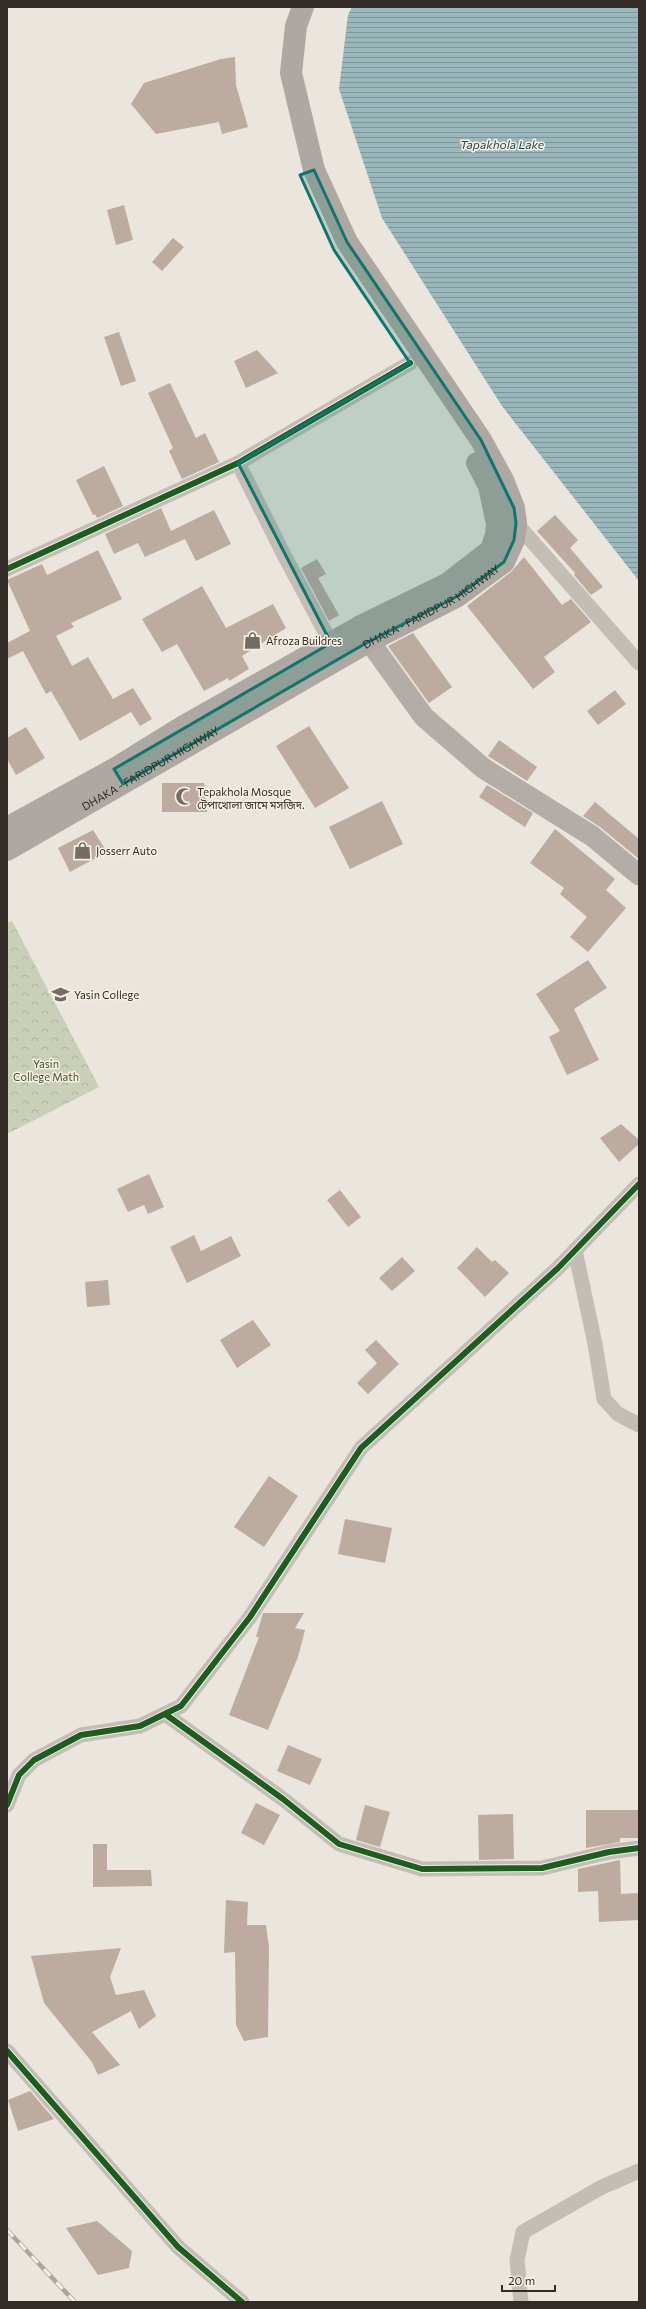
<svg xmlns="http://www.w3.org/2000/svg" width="646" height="2309" font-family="Commissioner,'Noto Sans Bengali',sans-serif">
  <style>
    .park { fill: url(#park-crowns) }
    .water { fill: url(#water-rules) }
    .building { fill: #bdab9f }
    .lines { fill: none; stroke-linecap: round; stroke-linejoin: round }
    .minor { stroke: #c3bdb6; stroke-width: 15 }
    .secondary { stroke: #b4ada7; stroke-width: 21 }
    .trunk { stroke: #ada8a2; stroke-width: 22 }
    .rail-casing { stroke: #aaa6a1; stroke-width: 4.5 }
    .rail { stroke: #f8f0e3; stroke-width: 3; stroke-dasharray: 9; stroke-linecap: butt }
    .cycleway-casing { stroke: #f8f0e3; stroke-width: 8 }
    .cycleway { stroke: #1b5e20; stroke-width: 6 }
    .marked { fill: #0f766e; fill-opacity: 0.2; stroke: #0f766e; stroke-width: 3; stroke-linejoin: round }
    .labels { text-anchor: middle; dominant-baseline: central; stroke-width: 3; stroke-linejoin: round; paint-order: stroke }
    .street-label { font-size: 11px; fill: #332b25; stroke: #f8f0e3 }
    .poi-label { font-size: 11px; fill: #332b25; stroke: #f8f0e3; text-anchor: start }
    .park-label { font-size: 11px; fill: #3f502a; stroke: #f8f0e3 }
    .water-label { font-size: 12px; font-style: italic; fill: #1c4a53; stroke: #f8f0e3 }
  </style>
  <defs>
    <pattern id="park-crowns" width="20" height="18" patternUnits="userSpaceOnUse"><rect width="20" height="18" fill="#c9d0b7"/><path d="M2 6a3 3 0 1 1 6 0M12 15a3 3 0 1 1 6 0" fill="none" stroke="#adb39d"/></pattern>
    <pattern id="water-rules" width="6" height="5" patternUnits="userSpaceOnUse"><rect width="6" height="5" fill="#9ab8bb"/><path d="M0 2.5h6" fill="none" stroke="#7e9698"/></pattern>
  </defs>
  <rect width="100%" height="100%" fill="#eae5dd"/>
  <!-- park -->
  <path class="park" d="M12,921L99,1087L7,1134V923Z"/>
  <!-- water -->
  <path class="water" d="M352,7H639V581L502,406L382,218L339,89L348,15Z"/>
  <!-- building -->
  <path class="building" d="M235,57L236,85L248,127L222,134L219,122L156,134L131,104L144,83L221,59Z
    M124,205L133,240L116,245L107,210Z
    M173,238L184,247L162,271L152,262Z
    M119,332L136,381L121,386L104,337Z
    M257,350L278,373L246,388L234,361Z
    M170,383L196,438L205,433L219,462L182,479L169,451L173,448L148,393Z
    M104,466L123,506L97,518L95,514L93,515L76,480Z
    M161,508L171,531L214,510L231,544L196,561L185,539L145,557L138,543L114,554L105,534Z
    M555,515L578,540L570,548L603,587L591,595L574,575L575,573L537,531Z
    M98,550L122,599L71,623L74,627L56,636L72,666L88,657L113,699L133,688L152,719L140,726L131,712L80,741L51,691L46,694L23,651L7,659V643L30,631L7,580L42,564L47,575Z
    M524,557L562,605L571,599L591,622L544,657L555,672L533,689L467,606L511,572Z
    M317,559L326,574L318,578L339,615L329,621L301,568Z
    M202,586L226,628L273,604L286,628L242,656L249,669L229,681L228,678L204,691L177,644L162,652L142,619Z
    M413,633L452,687L429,703L388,646Z
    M615,690L626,704L598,725L587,711Z
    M309,726L349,788L315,808L276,746Z
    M26,727L45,758L16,775L7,759V738Z
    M499,740L537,767L527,781L488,756Z
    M162,783H204L207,812H162Z
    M487,785L533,813L525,827L479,797Z
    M382,801L403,844L350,869L329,827Z
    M595,802L639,839V859L600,827L583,816Z
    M555,829L615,879L606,890L626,908L588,952L570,937L587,917L560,894L564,888L530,863Z
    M93,830L107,852L70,872L58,848Z
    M588,960L607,988L574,1009L599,1060L567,1075L549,1037L560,1031L536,994Z
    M621,1124L639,1140V1144L619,1162L600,1138Z
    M149,1174L164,1207L148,1214L144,1205L128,1212L117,1189Z
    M340,1190L361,1217L348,1227L327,1200Z
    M194,1235L201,1251L231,1236L241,1256L187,1283L170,1247Z
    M477,1247L492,1262L495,1260L509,1273L485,1297L457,1268Z
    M402,1257L415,1271L392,1291L379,1278Z
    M108,1280L110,1305L87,1307L85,1282Z
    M253,1320L271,1345L237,1368L220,1340Z
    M376,1340L399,1364L368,1394L357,1383L377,1363L365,1350Z
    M269,1476L298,1496L264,1547L234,1527Z
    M345,1519L392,1528L385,1563L338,1554Z
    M263,1613H304L295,1628L305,1630L298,1657L268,1730L229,1715L259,1637H256Z
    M288,1745L322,1759L310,1785L277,1771Z
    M256,1803L280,1815L264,1845L241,1833Z
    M365,1805L390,1812L380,1847L356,1840Z
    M586,1810H639V1838H620V1842L586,1848Z
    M513,1814L514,1859L479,1860L478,1815Z
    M93,1844H107V1870H151L152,1886L93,1887Z
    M620,1860L621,1894L639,1893V1920L599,1922L598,1891L578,1892V1869Z
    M226,1900L248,1902L247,1925H266L269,1947L268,2037L244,2041L236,2025L235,1952L224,1953Z
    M121,1948L110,1977L116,1995L144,1990L156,2016L139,2029L131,2011L92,2032L120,2065L98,2075L92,2062L44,2003L31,1956Z
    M30,2091L54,2119L18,2131L8,2100Z
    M97,2221L132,2251L129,2268L98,2275L66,2228Z"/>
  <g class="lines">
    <!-- minor -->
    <path class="minor" d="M238,463L284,555L331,643
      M516,523L639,663
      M7,569L238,463L410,363
      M575,1250L595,1344L604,1399L618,1414L639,1425
      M165,1714L283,1799L339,1844L422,1869L542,1868L609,1852L639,1848
      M7,1805L19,1775L34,1760L81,1735L140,1726L181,1706L250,1617L361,1448L558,1268L639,1184
      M7,2051L178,2247L242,2302
      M521,2302L517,2260L523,2232L602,2187L639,2171"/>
    <!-- secondary -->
    <path class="secondary" d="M359,627L424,717L483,768L592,836L639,875"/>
    <!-- trunk -->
    <g class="trunk">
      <path d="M7,828L114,769L182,727L359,627L447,584L491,550L496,535L497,524L489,486L477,463"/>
      <path id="s1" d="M7,850L368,642L456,597L504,562L514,540L516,523L514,508L503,480L481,440L347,242L314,170L291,73L296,26L303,7"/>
    </g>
    <defs>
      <path id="rail" d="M7,2230L75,2302"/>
    </defs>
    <!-- rail casing -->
    <use href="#rail" class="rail-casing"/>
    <!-- rail -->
    <use href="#rail" class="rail"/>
    <defs>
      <path id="cycleway" d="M7,569L238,463L410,363
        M165,1714L283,1799L339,1844L422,1869L542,1868L609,1852L639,1848
        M7,1805L19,1775L34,1760L81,1735L140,1726L181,1706L250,1617L361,1448L558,1268L639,1184
        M7,2051L178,2247L242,2302"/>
    </defs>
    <!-- cycleway casing -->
    <use href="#cycleway" class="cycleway-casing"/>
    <!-- cycleway -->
    <use href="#cycleway" class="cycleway"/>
  </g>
  <!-- marked area -->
  <path class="marked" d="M314,170L347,242L481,440L514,508L516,523L514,540L504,562L456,597L368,642L123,784L114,769L331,643L238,463L410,363L334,250L300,175Z"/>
  <!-- icons -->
  <defs>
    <symbol id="shop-bare" viewBox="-9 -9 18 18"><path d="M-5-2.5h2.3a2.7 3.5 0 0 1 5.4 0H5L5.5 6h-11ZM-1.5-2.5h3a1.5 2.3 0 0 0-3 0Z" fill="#736c65" stroke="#f8f0e3" stroke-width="2.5" paint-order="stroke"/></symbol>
    <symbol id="mosque-bare" viewBox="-9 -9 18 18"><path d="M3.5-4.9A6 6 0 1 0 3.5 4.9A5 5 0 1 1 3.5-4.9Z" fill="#736c65" stroke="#f8f0e3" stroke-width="2.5" paint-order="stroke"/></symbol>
    <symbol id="university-bare" viewBox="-9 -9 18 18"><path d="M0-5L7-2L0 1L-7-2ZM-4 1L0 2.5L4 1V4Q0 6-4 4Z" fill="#736c65" stroke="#f8f0e3" stroke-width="2.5" paint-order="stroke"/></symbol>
  </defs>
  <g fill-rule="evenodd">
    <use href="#shop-bare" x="240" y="628" width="25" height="25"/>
    <use href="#mosque-bare" x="172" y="784" width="25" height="25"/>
    <use href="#shop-bare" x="70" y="838" width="25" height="25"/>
    <use href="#university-bare" x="48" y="982" width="25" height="25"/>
  </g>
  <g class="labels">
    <!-- street labels -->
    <g class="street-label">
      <text stroke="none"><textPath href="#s1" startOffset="489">DHAKA - FARIDPUR HIGHWAY</textPath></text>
      <text stroke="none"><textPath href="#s1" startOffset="165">DHAKA - FARIDPUR HIGHWAY</textPath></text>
    </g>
    <!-- poi labels -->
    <g class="poi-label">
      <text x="266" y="640">Afroza Buildres</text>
      <text x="197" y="791">Tepakhola Mosque<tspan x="197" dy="13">টেপাখোলা জামে মসজিদ.</tspan></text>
      <text x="96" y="850">Josserr Auto</text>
      <text x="74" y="994">Yasin College</text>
    </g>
    <!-- park labels -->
    <g class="park-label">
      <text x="46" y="1063">Yasin<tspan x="46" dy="13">College Math</tspan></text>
    </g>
    <!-- water labels -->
    <g class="water-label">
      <text x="502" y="144">Tapakhola Lake</text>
    </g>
  </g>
  <!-- border -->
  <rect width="646" height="2309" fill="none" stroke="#332b25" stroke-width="16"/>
  <!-- scale -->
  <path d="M502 2285v6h53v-6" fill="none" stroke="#332b25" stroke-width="2"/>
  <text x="508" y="2285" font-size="12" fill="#332b25" stroke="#f8f0e3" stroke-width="3" paint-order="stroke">20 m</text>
</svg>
